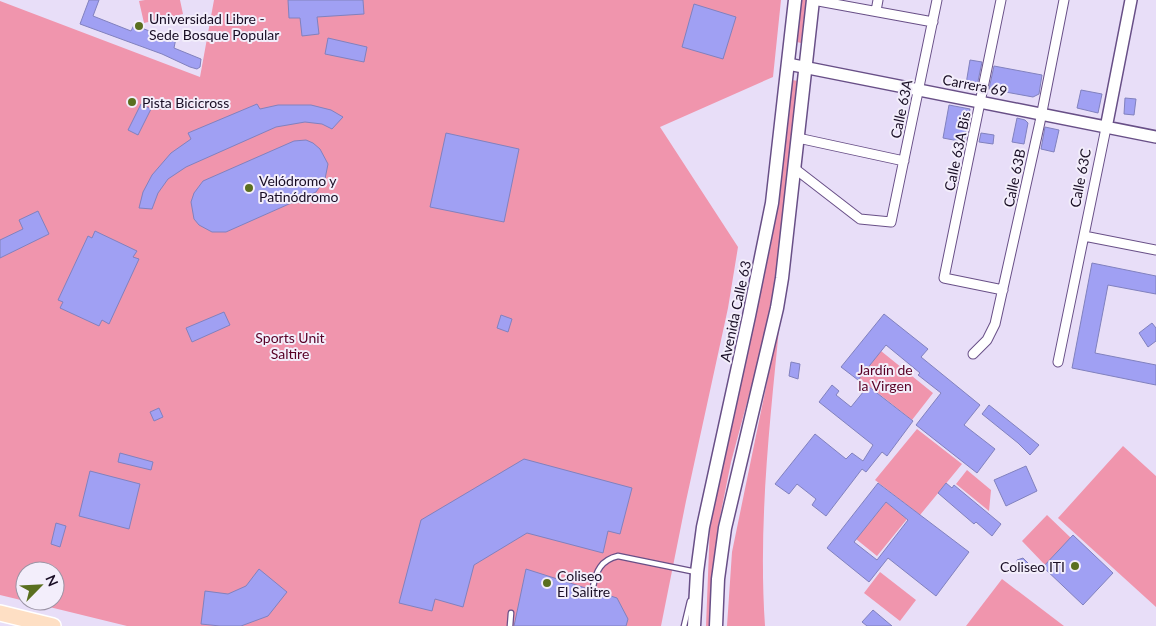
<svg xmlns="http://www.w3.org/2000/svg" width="1156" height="626" font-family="Lato,sans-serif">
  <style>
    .green { fill: #f095ad }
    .building { fill: #a0a0f3; stroke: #8181be; fill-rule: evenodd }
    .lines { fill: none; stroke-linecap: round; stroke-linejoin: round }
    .service-casing { stroke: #684f87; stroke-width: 7 }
    .minor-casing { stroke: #684f87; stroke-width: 11 }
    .tertiary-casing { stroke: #684f87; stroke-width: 14 }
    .secondary-casing { stroke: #684f87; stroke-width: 15 }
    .primary-casing { stroke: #fff; stroke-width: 18 }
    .service { stroke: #fff; stroke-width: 4.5 }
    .minor { stroke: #fff; stroke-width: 9 }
    .tertiary { stroke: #fff; stroke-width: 11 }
    .secondary { stroke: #fff; stroke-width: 12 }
    .primary { stroke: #fedfc4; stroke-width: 15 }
    .poi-dot { fill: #5a6f1f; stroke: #f3eefb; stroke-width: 2 }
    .labels { text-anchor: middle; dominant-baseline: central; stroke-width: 4; stroke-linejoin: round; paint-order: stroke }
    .poi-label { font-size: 14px; fill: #180d24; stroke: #f3eefb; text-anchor: start }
    .street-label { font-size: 14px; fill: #180d24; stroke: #f3eefb }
    .park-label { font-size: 14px; fill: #580026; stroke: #f3eefb }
  </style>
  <rect width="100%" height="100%" fill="#e8def8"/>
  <!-- green -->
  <path class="green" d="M145,0H180L183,14L144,23L139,1Z
    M214,0H781L773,77L660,127L738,247L728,308L686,501L661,626H127L25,601H55V571H25V601L0,595V1L200,77Z
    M798,0H806L801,43L797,42L799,16Z
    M792,80L798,81L776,282L756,369L731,462L718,527L710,626H706L710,524L771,244L779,197Z
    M780,319C770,421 758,523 765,626H727L732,552Z
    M881,351L933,393L912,420L859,378Z
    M917,429L962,464L920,515L875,480Z
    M1123,446L1156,476V607L1058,518Z
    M967,470L991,490L989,511L956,484Z
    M886,502L907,519L877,556L856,539Z
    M1047,515L1071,538L1045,565L1022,541Z
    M880,572L916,600L900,621L864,593Z
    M1002,579L1064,626H966Z"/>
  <!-- building -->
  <path class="building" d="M89,0H99L93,16L131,31L134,25L157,34L163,40L171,36L176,38L174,48L201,59L200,67L197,69L190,67L162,54L80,24Z
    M288,0H363L364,14L317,17L319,34L302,36L300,18H289Z
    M694,4L736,17L723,59L682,47Z
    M328,38L367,47L364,62L325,54Z
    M970,60L982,62L977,86L966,84Z
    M994,66L1042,75L1039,94L1033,97L989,89Z
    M1081,90L1102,94L1098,113L1077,108Z
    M1125,98L1136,99L1134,115L1124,114Z
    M141,104L151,109L138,135L128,130Z
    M257,104L260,109L278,105H311L331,110L343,117L332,129L322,124L305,122L276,127L186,167L168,179L158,193L152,209L139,208L143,192L152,175L171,153L191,139L188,133Z
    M949,105L970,109L964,142L943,138Z
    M1017,118L1025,120L1028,123L1024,144L1012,142Z
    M1045,127L1059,130L1054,152L1041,149Z
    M446,133L519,149L504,222L430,207Z
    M981,133L994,135L993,144L979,142Z
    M306,140L313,143L320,149L328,164L325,179L316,192L226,232H212L199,225L194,219L191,202L194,193L203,181L294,141Z
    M38,211L49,234L0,258V240L23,229L19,220Z
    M95,231L137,251L133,257L139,259L109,324L102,320L99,326L60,308L63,302L58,300L88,236L92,238Z
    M1092,263L1156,276V294L1108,285L1095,353L1156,365V385L1072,368Z
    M224,312L230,325L192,342L186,328Z
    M884,314L928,349L921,357L980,405L964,425L995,449L977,473L916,425L941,393L918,375L920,373L886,345L858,380L841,367Z
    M501,315L512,319L508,332L497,328Z
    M1152,323L1156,328V341L1148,347L1139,333Z
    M791,362L800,364L798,379L789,376Z
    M832,385L839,391L836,395L851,407L868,386L913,421L887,456L882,452L866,472L862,469L826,516L812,505L816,499L797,484L789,494L775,484L815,434L846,459L852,453L863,461L873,445L819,402Z
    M989,405L1039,445L1030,455L1018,443L982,414Z
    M159,408L163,417L154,421L150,412Z
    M120,453L153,462L151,470L118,462Z
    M524,459L632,488L620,534L608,531L603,553L527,533L474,565L463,607L435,599L432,611L399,603L421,520Z
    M1026,466L1037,491L1006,506L994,480Z
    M90,471L140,484L129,529L79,516Z
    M878,483L969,552L936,596L888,558L869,582L827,548ZM886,502L908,520L877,560L854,542Z
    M946,483L952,488L954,485L1001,524L992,536L976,522L974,524L938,493Z
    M56,523L66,526L60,547L51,544Z
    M1073,535L1113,573L1083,605L1043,567Z
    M1023,558L1028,563L1027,569L1022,571L1017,566V560Z
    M259,569L287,592L268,616L241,626H220L201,624L205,591L228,594L246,586Z
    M526,569L617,598L628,619L626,626H514Z
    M873,610L892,626H867L862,622Z"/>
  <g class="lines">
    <defs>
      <path id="service" d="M593,587C596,571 601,560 618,556L696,572
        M510,626L511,613
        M684,626L690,601"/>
      <path id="minor" d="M813,0L933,22
        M1001,0L944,278L1003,290
        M876,11L878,0
        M798,138L904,161
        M794,168L860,219L891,222L937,0
        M1084,236L1156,250
        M973,354L987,340L995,324L1040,122L1064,0
        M1058,362L1106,128"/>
      <path id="tertiary" d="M788,64L1156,137
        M1106,128L1131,0"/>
      <path id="secondary" d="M694,626L697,572L703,527L749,316L772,203L795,0
        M716,626L718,579L725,528L777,308L782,278L813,0"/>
      <path id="primary" d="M0,613L53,626"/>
    </defs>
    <!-- service casing -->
    <use href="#service" class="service-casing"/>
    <!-- minor casing -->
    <use href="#minor" class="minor-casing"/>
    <!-- tertiary casing -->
    <use href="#tertiary" class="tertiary-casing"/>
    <!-- secondary casing -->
    <use href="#secondary" class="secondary-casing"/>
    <!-- primary casing -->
    <use href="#primary" class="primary-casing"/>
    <!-- service -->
    <use href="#service" class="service"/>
    <!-- minor -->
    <use href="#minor" class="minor"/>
    <!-- tertiary -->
    <use href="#tertiary" class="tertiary"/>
    <!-- secondary -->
    <use href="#secondary" class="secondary"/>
    <!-- primary -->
    <use href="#primary" class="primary"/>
  </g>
  <!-- markers -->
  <g class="poi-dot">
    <circle cx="139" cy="26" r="5"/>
    <circle cx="132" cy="102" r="5"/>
    <circle cx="249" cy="188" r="5"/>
    <circle cx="1075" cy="566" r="5"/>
    <circle cx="547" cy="583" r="5"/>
  </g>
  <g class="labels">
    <!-- poi labels -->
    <g class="poi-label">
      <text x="149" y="18">Universidad Libre -<tspan x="149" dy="16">Sede Bosque Popular</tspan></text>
      <text x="142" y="102">Pista Bicicross</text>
      <text x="259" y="180">Velódromo y<tspan x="259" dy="16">Patinódromo</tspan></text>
      <text x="1065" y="566" text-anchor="end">Coliseo ITI</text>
      <text x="557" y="575">Coliseo<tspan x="557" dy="16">El Salitre</tspan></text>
    </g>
    <!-- street labels -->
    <g class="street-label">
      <text transform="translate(975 85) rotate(11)">Carrera 69</text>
      <text transform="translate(901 109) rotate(-78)">Calle 63A</text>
      <text transform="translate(957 151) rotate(-78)">Calle 63A Bis</text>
      <text transform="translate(1014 178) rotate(-78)">Calle 63B</text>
      <text transform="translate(1080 178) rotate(-79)">Calle 63C</text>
      <text transform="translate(735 311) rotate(-78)">Avenida Calle 63</text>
    </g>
    <!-- park labels -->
    <g class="park-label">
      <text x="290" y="337">Sports Unit<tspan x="290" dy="16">Saltire</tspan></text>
      <text x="885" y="369">Jardín de<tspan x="885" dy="16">la Virgen</tspan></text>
    </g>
  </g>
  <!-- north arrow -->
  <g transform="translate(40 586) rotate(66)"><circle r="24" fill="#f3eefb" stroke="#9b94a5"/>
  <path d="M0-4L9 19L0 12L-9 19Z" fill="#5a6f1f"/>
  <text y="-8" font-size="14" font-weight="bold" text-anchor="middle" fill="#180d24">N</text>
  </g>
</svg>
